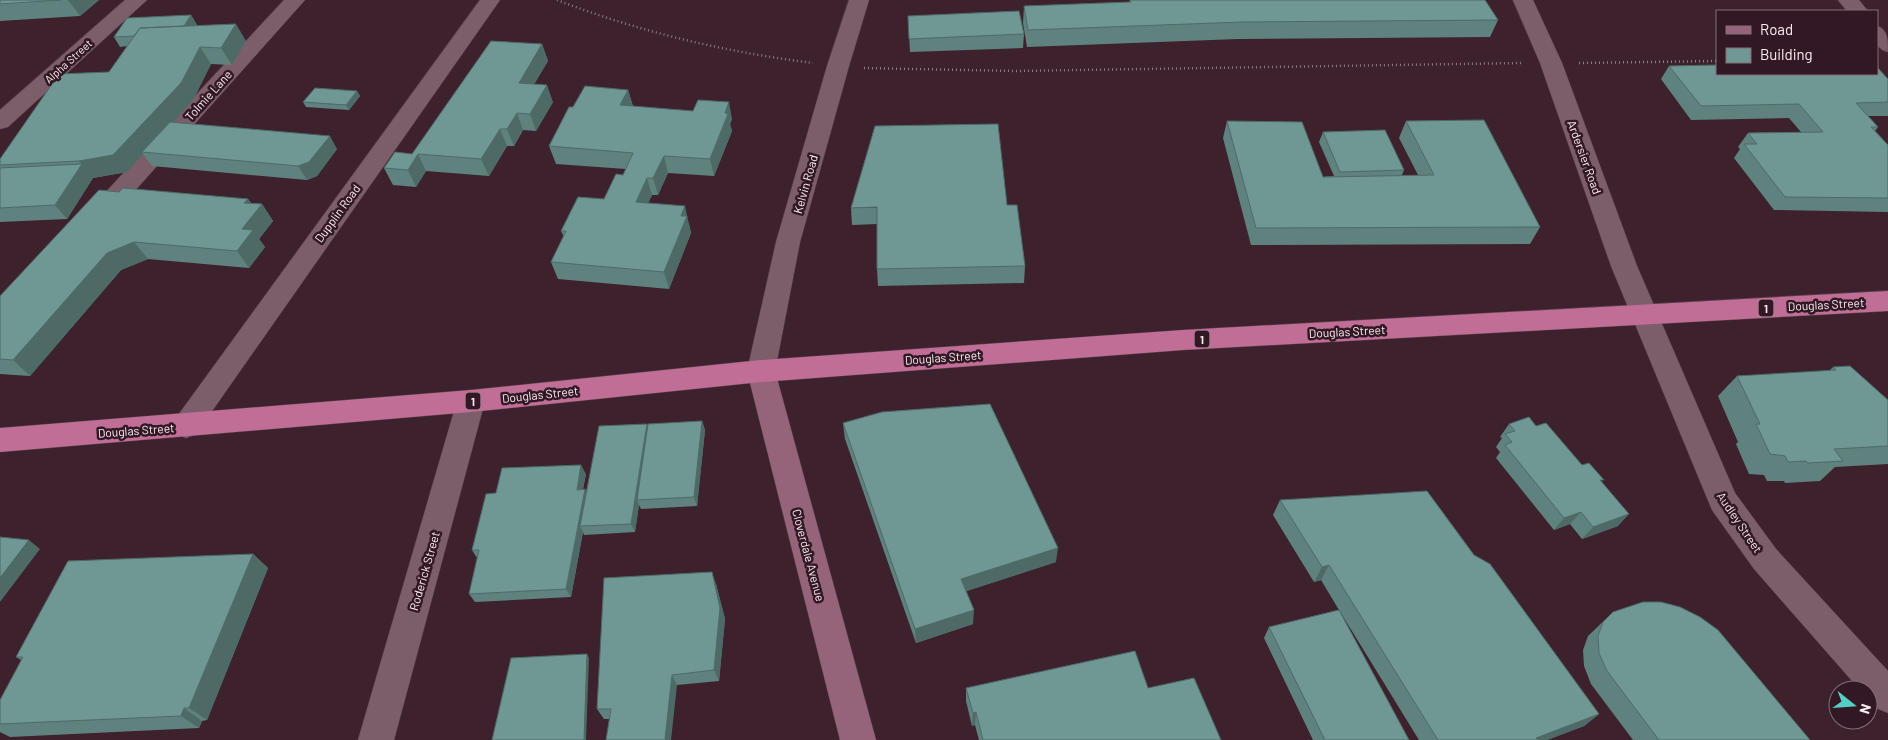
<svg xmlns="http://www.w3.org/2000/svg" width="1888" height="740" font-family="Barlow,sans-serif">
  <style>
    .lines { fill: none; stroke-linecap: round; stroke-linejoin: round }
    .minor-casing { stroke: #57414c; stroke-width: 1 }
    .secondary-casing { stroke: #57414c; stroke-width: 1 }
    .trunk-casing { stroke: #57414c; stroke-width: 1 }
    .path { stroke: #927b85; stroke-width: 2.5; stroke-dasharray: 1 3; stroke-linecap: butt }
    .minor { fill: #7c5d6a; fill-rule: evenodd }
    .secondary { fill: #96647a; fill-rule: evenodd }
    .trunk { fill: #c06e95; fill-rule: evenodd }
    .wall { fill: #5f827e }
    .shaded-wall { fill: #4e6a67 }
    .building { fill: #6f9793; stroke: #4e6a67 }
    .labels { text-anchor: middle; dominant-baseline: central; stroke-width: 5; stroke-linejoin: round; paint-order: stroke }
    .far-street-label { font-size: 11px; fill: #fdebf2; stroke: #321825 }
    .shield { fill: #321825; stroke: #c0acb4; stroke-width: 1 }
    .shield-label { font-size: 11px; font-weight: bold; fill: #fdebf2 }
    .street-label { font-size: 12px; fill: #fdebf2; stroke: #321825 }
  </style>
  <rect width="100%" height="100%" fill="#3d222e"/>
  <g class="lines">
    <defs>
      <path id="minor" d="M125,0H147L8,127L0,129V110Z
        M284,0H305L108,221L99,223L90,221L87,215L90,209Z
        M480,0H500L196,434L186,438L176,434L172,426L176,418Z
        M849,0H869L849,66L800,242L775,371L771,379L761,382L751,379L747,371L776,242L827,66Z
        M1513,0H1533L1562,63L1637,266L1735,493L1776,549L1888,671V713L1876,708L1868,699V690H1860L1754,569L1712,510L1611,266L1540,63Z
        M1838,0H1859L1868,11H1847Z
        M1877,26C1888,29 1888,40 1888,52C1874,49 1876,38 1877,26Z
        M471,390L481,393L485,401L394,740H358L457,401L461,393Z"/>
      <path id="secondary" d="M761,360L771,363L775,371L876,740H840L747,371L751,363Z"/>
      <path id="trunk" d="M1888,291V311L1183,350L761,382L471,412L0,452V428L471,390L761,360L1183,330Z"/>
    </defs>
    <!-- minor casing -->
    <use href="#minor" class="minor-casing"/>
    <!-- secondary casing -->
    <use href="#secondary" class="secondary-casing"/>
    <!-- trunk casing -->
    <use href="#trunk" class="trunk-casing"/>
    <!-- path -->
    <path class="path" d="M557,0C640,32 725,52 813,63
      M1579,63L1717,61
      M864,68L1016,71L1523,63"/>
    <!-- minor -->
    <use href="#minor" class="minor"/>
    <!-- secondary -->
    <use href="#secondary" class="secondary"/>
    <!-- trunk -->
    <use href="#trunk" class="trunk"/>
  </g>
  <!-- wall -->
  <path class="wall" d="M0,0H99L80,16L0,21Z
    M1130,0H1485L1498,20L1490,37L1238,39L1027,47L1023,23L1024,6L1129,2Z
    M191,15L197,25L196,26L246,41L232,65L211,64L193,100L172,122L337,149L317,176L307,180L152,166L143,154L127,172L93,178L67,219L0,222V159L109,72L127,46L120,47L114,37Z
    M908,16L1024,34L1023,48L910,52Z
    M542,44L548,61L534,84L553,102L536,131L523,130L514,146H507L489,176L426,171L416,187L393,185L384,168L412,154Z
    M1669,66L1888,79V116H1868L1878,127L1875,131L1888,145V212L1774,210L1734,158L1740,149L1738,147L1748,133L1801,132L1789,118L1691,120L1661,79Z
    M628,90L633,106L732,119L730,124L732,131L714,176L668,173L658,195H652L648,203L689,223V224L691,233L669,289L558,279L551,262L564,237L561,231L604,199L623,175L626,169L556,164L549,146Z
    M357,91L360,96L349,110L306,107L303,102Z
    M1227,121L1323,177L1334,176L1319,142L1323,132L1404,170L1402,175H1418L1399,138L1406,121L1540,227L1530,244L1251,245L1223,138Z
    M119,192L248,199L251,203L262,204L273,221L259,239L265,247L249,268L148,259L121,270L30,376L0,374V296Z
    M1007,205L1025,266L1024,283L878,286L877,269V224L852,225L851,208Z
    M1833,367L1888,400V464L1835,467L1820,481L1785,483L1784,481H1767L1764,475L1749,474L1736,444L1738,442L1718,396L1737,376L1829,371Z
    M702,421L705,430L697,506L641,509L639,505L635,532L584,535L583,532L571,597L475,602L469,594L477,558L472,550L496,493L586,474L583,489H585L586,492L648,427Z
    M843,423L1056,562L966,591L973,624L916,643L845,439Z
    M1509,424L1536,426L1602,482L1618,526L1582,539L1570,524L1554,530L1496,458L1500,452L1496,447L1502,438L1500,437Z
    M1280,500L1474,555L1599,714L1584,726L1547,740H1419L1339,610L1409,740H1313L1264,638L1269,627L1339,610L1321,580L1314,582L1273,515Z
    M253,554L268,568L207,720L202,721L199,728L10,737L0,732V724L21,660L16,657Z
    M716,584L725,619L719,681L677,685L609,719H604L597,709Z
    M1613,612L1810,740H1633L1591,684L1584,666L1583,650L1588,636Z
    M966,688H1148L1221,740H979L975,725L972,726L966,701Z"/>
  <!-- shaded-wall -->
  <path class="shaded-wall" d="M68,0H99L80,16Z
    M191,15L197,25L185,44L179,34Z
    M236,24L246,41L232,65L221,48Z
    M542,44L548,61L525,100L519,83Z
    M200,47L211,64L193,100L145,153L142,152L143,154L127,172L93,178L79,161Z
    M547,85L553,102L536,131L530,114Z
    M628,90L633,107L620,105Z
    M357,91L360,96L349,110L346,105Z
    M729,102L732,119L730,124L732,131L714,176L710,159L725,113Z
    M517,113L523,130L514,146L507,129Z
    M500,129L507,146L489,176L481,159Z
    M330,136L337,149L317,176L307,180L298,166Z
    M418,154L426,171L416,187L408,170Z
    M664,156L668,173L658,195L653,178Z
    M82,164L93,178L67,219L55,205Z
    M647,178L652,195L641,219L636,202Z
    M248,199L256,211L262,204L273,221L259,239L265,247L249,268L237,251L242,229L244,203Z
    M685,206L691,233L669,289L664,272L681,216Z
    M134,242L148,259L121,270L30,376L13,360L107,253Z
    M702,421L705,430L697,506L694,497Z
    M647,424L650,433L637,500L639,505L635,532L631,524Z
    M581,465L586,474L581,498L577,490Z
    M585,489L589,498L580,526L583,532L571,597L566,589Z
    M1581,512L1570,524L1554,530L1564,518Z
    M1629,514L1618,526L1582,539L1593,527Z
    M29,540L40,549L0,602V578Z
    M1058,548L1056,562L961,593V579Z
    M253,554L268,568L207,720L189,708Z
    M1329,565L1321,580L1314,582L1322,567Z
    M712,572L716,584L725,619L719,681L714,670Z
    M974,610L973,624L916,643L915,629Z
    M587,654L589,658L586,740H584Z
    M672,675L677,685L671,740H665Z
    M184,708L202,721L199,728L181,716Z
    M976,712L975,725L972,726L973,713Z
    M1599,714L1584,726L1547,740H1533L1536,738Z"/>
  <!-- building -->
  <path class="building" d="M0,0H61L0,4Z
    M1130,0H1485L1498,20L1242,22L1028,30L1024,6L1131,2Z
    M1019,11L1024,34L909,39L908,16Z
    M191,15L184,26L140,28L134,36L114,37L127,18Z
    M236,24L221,48L200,47L181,83L113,155L79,161L0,165V159L59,74L109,72L140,28Z
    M491,41L542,44L519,83L547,85L530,114L517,113L507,129H500L481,159L418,154L408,170L384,168L395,152L412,154Z
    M1717,65V74H1877V67L1888,79V102L1856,103L1878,127H1871L1888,145V198L1785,197L1744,144H1757L1748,133L1823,132L1799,104L1701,106L1669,66Z
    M585,86L628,90L620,105L693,111L698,100L729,102L725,113L728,114L710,159L664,156L653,178H647L636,202L685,206L681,216H687L664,272L551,262L566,231H561L578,197L604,199L616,174L623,175L633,153L549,146L569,107H573Z
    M315,88L357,91L346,105L303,102Z
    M1484,120L1540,227L1256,228L1227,121L1302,122L1323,177L1434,175L1406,121Z
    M170,122L330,136L309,162L298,166L142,152Z
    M998,124L1007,205H1017L1025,266L877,269V207L851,208L875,126Z
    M1385,130L1404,170L1340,172L1323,132Z
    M82,164L55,205L0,208V168Z
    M123,188L248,199L244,203L262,204L242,229L253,230L237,251L134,242L107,253L13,360L0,359V296L99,190L119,192Z
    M1850,366L1888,400V446L1834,449L1843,461L1808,463L1806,461L1788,462L1785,456L1770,454L1756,424H1760L1737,376L1836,370L1833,367Z
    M990,404L1058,548L961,579L974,610L915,629L843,423L882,412Z
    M1529,417L1536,426L1546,423L1582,465L1589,463L1604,480H1600L1629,514L1593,527L1581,512L1564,518L1505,445L1512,442L1505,434L1515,431L1509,424Z
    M702,421L694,497L637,500L648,424Z
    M647,424L631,524L580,526L599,426Z
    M581,465L577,490L585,489L566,589L469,594L479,550H472L486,494L496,493L502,468Z
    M1427,491L1474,555L1490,564L1599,714L1536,738L1538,740H1438L1329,565L1322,567L1280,500Z
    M0,537L29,540L0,578Z
    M253,554L189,708H184L181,716L0,724V700L23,657H16L68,561Z
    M712,572L720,608L714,670L672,675L665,740H606L611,709H597L604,578Z
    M1643,602H1661L1680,607L1700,617L1718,630L1810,740H1659L1607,671L1599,653L1598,636L1603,622L1613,612Z
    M1339,610L1409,740H1325L1269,627Z
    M1135,651L1148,688L1194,678L1221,740H983L976,712L973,713L966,688Z
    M587,654L584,740H492L511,658Z"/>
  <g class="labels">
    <!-- far-street labels -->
    <g class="far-street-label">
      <text transform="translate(68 61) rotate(-42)">Alpha Street</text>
    </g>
    <!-- shield labels -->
    <g class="shield">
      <rect x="1758.5" y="299.5" width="15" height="17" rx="4"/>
      <rect x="1194.5" y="330.5" width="15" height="17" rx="4"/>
      <rect x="465.5" y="392.5" width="15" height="17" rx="4"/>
    </g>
    <g class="shield-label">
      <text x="1766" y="308">1</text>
      <text x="1202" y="339">1</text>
      <text x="473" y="401">1</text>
    </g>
    <!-- street labels -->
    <g class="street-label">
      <text transform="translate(208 95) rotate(-48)">Tolmie Lane</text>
      <text transform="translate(1585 157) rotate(70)">Ardersier Road</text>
      <text transform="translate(805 184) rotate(-74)">Kelvin Road</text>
      <text transform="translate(337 213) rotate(-54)">Dupplin Road</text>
      <text transform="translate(1826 304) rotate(-3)">Douglas Street</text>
      <text transform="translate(1347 331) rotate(-3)">Douglas Street</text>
      <text transform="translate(943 357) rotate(-4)">Douglas Street</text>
      <text transform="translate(540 394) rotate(-6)">Douglas Street</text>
      <text transform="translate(136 430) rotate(-4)">Douglas Street</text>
      <text transform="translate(1740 522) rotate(56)">Audley Street</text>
      <text transform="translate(809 555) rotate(75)">Cloverdale Avenue</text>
      <text transform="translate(424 571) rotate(-74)">Roderick Street</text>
    </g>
  </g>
  <!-- legend -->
  <rect x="1716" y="10" width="162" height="65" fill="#321825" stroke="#836c77"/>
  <rect x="1726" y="26" width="25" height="8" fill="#96647a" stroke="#836c77"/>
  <text x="1760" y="35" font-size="15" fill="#fdebf2">Road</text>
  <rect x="1726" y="48" width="25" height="15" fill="#6f9793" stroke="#836c77"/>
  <text x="1760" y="60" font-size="15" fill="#fdebf2">Building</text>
  <!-- north arrow -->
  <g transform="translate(1853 705) rotate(107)"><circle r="24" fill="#321825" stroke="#836c77"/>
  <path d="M0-4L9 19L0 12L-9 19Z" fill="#56cec3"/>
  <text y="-8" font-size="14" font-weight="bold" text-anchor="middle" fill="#fdebf2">N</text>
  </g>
</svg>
